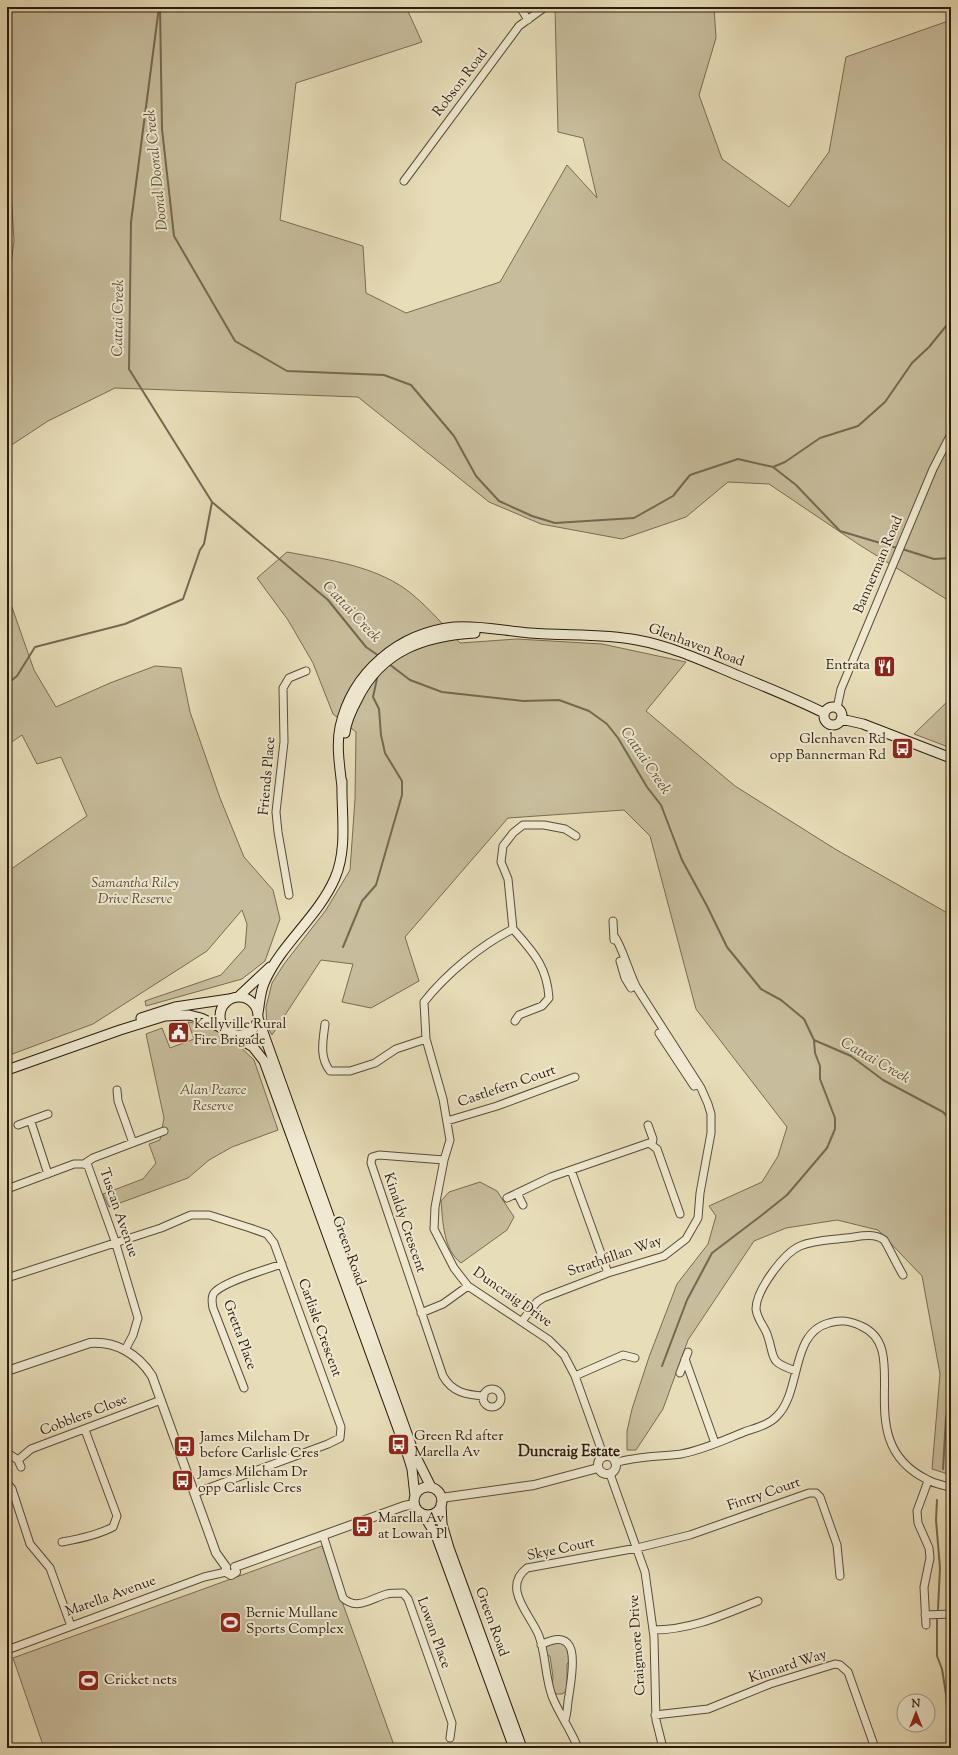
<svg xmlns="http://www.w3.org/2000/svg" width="958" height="1755" font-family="'Sorts Mill Goudy',serif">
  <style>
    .green { fill: #c7bc9b; stroke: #7a6b54 }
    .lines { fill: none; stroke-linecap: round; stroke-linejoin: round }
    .stream { stroke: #766751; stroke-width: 2 }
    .minor-casing { stroke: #5b4b38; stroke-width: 9 }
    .tertiary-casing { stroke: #5b4b38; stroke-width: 10 }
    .secondary-casing { stroke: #2c1a0d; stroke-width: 11 }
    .minor { stroke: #efe9d1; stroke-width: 7 }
    .tertiary { stroke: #efe9d1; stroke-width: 8 }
    .secondary { stroke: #efe9d1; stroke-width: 9 }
    .labels { text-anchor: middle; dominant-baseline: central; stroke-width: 4; stroke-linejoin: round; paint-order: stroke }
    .street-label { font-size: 14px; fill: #2c1a0d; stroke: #efe9d1 }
    .poi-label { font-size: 14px; fill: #2c1a0d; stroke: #efe9d1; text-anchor: start }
    .park-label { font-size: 14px; font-style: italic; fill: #5a4b38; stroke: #efe9d1 }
    .water-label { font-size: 15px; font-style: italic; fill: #5d4e3a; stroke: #efe9d1 }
    .neighbourhood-label { font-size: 15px; font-weight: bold; fill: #2c1a0d; stroke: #efe9d1 }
  </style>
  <rect width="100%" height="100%" fill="#e7ddb8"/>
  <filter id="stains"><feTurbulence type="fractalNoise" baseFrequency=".005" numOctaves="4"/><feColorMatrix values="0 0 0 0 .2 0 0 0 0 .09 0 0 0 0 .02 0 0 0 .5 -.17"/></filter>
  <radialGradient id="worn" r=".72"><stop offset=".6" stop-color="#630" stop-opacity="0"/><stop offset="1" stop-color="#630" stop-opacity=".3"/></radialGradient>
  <!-- green -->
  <path class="green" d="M7,7H406L422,42L296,83L280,220L363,246L366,293L406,313L500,282L567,165L597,198L583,138L558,132L555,8L714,7L716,38L699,95L722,159L789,207L829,152L846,57L951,20V602L858,544L769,484L728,482L686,517L622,539L541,524L489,502L358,397L115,388L48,421L7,448V295L14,241L7,122Z
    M287,552C329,560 379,566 413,595C430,609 445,627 460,643L517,639L602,644L686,662L646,711L735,786L835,849L951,915V1475L932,1469L940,1374L922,1276L878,1230L837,1220L786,1228L754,1241L688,1340L663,1409L636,1450H627V1431L632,1409L649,1357L677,1284L708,1244L716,1216L709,1206L762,1182L778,1156L787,1127L696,1009L650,836L624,810L508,818L405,937L419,981L371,1008L342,1002L353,964L321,960L272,1035L267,1026L266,1007L272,983L284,964L326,910L350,870L355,799L356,732L333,714L313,663L288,620L257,578Z
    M7,593L34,670L56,707L110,683L155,666L181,668L190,712L220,798L244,857L273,890L280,919L265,961L242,979L146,1006L145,1001L221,975L245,948L247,924L242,910L207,951L93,1024L7,1056V872L87,816L61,757L37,764L22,735L7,745Z
    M951,698V748L914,734Z
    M188,1022L212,1026L223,1037L234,1041L254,1060L278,1130L232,1147L209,1160L188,1178L109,1207L103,1194L143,1179L156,1163L149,1144L160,1140L164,1118L146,1034L162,1028L170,1048L194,1039Z
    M480,1182L497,1191L514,1217L507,1230L461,1263C443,1249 443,1222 441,1201L449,1192Z
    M322,1546L395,1748H44L13,1658Z
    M563,1642L569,1648L570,1660L567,1664V1691L562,1694H556L552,1689L553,1677L550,1656L546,1655L545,1645L547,1643Z"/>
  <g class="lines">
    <!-- stream -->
    <path class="stream" d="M159,7L131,222L129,369L212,502L328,600L366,647L379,656
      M160,7L162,129L174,236L235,341L287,371L384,375L411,385L454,436L476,476L499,501L532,516L555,523L634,518L673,496L690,475L738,459L773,467L796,485L840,531L897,548
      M773,467L785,462L820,438L858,426L885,402L912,363L929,347L951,320
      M902,549L934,559L951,558
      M389,664L410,680L442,692L523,701L559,700L589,711L607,724L618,738L647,787L661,805L682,860L707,906L727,947L761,989L781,1000L804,1019L814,1040L851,1056L883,1080L943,1112L951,1121
      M7,684L17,676L35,647L125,624L183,599L200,550L204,544L212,502
      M343,947L362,901L376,885L402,795V781L385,753L381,735L379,709L373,697L378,674
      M662,1366L687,1300L712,1253L762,1215L787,1195L827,1148L835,1129V1118L820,1079V1066L815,1053L814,1040
      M943,1469L946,1418L951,1392
      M937,1500L936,1520L940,1568L938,1609
      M937,1620V1656L942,1669L946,1694L949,1735L951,1740"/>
    <defs>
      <path id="minor" d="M520,7L528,20
        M404,181L519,26L545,7
        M837,708L841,689L933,469L951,434
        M289,895L278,832L276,812L284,742L283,688L289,678L306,671
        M613,921L614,940
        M513,929C481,945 446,974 424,1002L426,1039L443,1099L450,1140L444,1160L435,1207L434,1229L454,1268L468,1286L549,1340L564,1355L575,1376L604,1457
        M513,929L508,879L501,862L503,846L513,833L523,825H544L565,829L576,836
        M513,929C533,952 547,966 549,998L542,1006L519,1015L515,1021
        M620,961L625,978L631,988
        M325,1024C323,1041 319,1057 330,1071H350L375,1063L396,1049L426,1039
        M659,1033L694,1086
        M117,1090L118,1101L133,1143
        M447,1121L497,1106L575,1077
        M31,1122L48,1174
        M18,1125L48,1114
        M648,1125L653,1139L652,1144
        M444,1160L379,1155L372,1157L371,1163L443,1376C452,1392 466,1395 484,1396
        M84,1164L93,1158L164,1131
        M571,1170L608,1273
        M7,1189L74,1164H84L88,1166L115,1241L138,1318L133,1335L125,1350
        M517,1193L523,1205
        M507,1198L551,1177L649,1143L657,1149L680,1214
        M7,1278L161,1228L191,1215H209L250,1228L267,1234L274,1243L341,1427L340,1438L328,1444L195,1493
        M421,1313L443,1304L468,1286
        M522,1321L537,1302L543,1298L608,1273L664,1256L686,1239L698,1218L700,1193L711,1133V1114L708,1104L701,1088L637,988C630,976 621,943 614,936
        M685,1359L715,1443
        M796,1371C767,1361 776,1359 767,1334C764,1326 757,1319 756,1309C756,1290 784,1253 800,1246C814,1240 831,1240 846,1238C858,1237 873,1232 884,1240C886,1242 899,1269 903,1275
        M680,1373L688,1352
        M575,1376L623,1355L635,1358
        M244,1388L213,1308C212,1303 211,1297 214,1293C223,1282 267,1269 282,1264
        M483 1398a9 9 0 1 1 18 0a9 9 0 1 1-18 0Z
        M9,1454L18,1460L21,1467
        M18,1460L31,1449L161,1400
        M615,1463C637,1456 659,1457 681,1454C703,1450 724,1440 744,1432C755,1428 769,1425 777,1416C802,1391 790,1333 829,1323C841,1319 850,1321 861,1326C915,1349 847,1441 928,1480C935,1484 944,1485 951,1488
        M610,1474L645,1572L654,1637L656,1720L663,1748
        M7,1483L12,1489L30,1544L50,1568L71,1626
        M323,1535L343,1598C357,1611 372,1598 387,1594C392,1593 398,1593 403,1593L408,1599L452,1723L450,1738
        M62,1542C79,1539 98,1535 113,1527L117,1516L85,1430
        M925,1615L951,1614
        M926,1625L924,1587L930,1558L929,1548L918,1523L917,1511L928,1481
        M653,1630C691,1630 723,1615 758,1601
        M541,1645C583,1623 572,1673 569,1695C567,1704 568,1711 565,1720
        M7,1650L204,1577L226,1572
        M655,1715L708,1709L770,1684L835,1664L840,1665L848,1672L875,1748
        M578,1748C571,1730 559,1714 552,1696C545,1677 546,1655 539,1636C531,1615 501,1588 527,1568L637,1548L690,1535L809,1493H816L820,1497L837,1545L840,1576"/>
      <path id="tertiary" d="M7,1371L90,1343C116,1341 138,1354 152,1376L216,1553L226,1567
        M598 1465a9 9 0 1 1 18 0a9 9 0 1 1-18 0Z
        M441,1498L534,1485L598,1468
        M226,1567V1572L231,1575L236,1572L235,1567
        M235,1567L404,1506L414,1504"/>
      <path id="secondary" d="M824 716a9 9 0 1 1 18 0a9 9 0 1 1-18 0Z
        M841,719L863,724L951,758
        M345,733C346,721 352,709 358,698C382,650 425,636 475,633
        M342,787C340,768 336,746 340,727C352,672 399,633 454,627C479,625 505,631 530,633C566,636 602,633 637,640C670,646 701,660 732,673C763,686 794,698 824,713
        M220 1016a19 19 0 1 1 38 0a19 19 0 1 1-38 0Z
        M238,997L270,967
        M258,1013C260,1002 260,991 265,981C282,943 318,917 335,878C348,848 341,812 342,781
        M141,1018L175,1007L229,999
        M258,1018L414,1453L431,1487
        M230,1033L253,1047L264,1061L408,1456L412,1469L415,1496
        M7,1070L120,1030L165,1016L189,1015L201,1018L226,1030
        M414 1501a14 14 0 1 1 28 0a14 14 0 1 1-28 0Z
        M441,1504L442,1524L449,1548L522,1748
        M423,1514L436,1535L514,1748"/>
    </defs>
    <!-- minor casing -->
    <use href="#minor" class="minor-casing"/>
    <!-- tertiary casing -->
    <use href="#tertiary" class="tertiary-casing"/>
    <!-- secondary casing -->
    <use href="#secondary" class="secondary-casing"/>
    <!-- minor -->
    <use href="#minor" class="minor"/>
    <!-- tertiary -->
    <use href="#tertiary" class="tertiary"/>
    <!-- secondary -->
    <use href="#secondary" class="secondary"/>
  </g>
  <!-- icons -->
  <defs>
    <symbol id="restaurant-square" viewBox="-11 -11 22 22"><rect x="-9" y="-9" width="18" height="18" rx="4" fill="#8f2418" stroke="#efe9d1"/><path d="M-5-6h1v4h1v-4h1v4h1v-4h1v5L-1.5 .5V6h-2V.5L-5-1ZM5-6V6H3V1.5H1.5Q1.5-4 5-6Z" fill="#fff"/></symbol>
    <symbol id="bus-square" viewBox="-11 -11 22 22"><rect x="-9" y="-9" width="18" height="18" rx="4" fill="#8f2418" stroke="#efe9d1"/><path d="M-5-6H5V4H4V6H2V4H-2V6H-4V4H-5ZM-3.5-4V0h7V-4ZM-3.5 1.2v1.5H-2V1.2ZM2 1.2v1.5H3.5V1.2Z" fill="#fff"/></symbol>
    <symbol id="civic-square" viewBox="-11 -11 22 22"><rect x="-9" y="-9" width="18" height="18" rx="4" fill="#8f2418" stroke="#efe9d1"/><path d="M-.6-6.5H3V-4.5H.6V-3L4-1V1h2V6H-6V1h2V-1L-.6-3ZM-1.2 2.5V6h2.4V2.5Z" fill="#fff"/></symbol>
    <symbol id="stadium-square" viewBox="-11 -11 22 22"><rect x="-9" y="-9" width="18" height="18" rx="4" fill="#8f2418" stroke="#efe9d1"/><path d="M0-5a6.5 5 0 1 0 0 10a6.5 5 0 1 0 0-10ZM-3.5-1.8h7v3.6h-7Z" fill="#fff"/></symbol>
  </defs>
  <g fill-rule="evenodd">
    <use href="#restaurant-square" x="872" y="654" width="25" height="25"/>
    <use href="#bus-square" x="890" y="736" width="25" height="25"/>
    <use href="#civic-square" x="166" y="1020" width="25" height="25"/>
    <use href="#bus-square" x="386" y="1432" width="25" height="25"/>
    <use href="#bus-square" x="172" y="1434" width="25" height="25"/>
    <use href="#bus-square" x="170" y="1468" width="25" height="25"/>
    <use href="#bus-square" x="350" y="1514" width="25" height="25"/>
    <use href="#stadium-square" x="218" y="1610" width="25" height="25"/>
    <use href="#stadium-square" x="76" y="1668" width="25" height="25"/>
  </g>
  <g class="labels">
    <!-- street labels -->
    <g class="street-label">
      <text transform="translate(461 83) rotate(-53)">Robson Road</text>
      <text transform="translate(879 565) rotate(-67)">Bannerman Road</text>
      <text transform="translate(696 646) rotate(20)">Glenhaven Road</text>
      <text transform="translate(268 776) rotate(-85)">Friends Place</text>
      <text transform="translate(507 1087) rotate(-19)">Castlefern Court</text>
      <text transform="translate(118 1213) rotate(71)">Tuscan Avenue</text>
      <text transform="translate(404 1223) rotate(71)">Kinaldy Crescent</text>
      <text transform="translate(348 1251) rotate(70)">Green Road</text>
      <text transform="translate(615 1257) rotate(-19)">Strathfillan Way</text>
      <text transform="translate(512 1298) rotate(35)">Duncraig Drive</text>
      <text transform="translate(319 1328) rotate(70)">Carlisle Crescent</text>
      <text transform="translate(239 1335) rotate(70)">Gretta Place</text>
      <text transform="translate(84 1416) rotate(-21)">Cobblers Close</text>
      <text transform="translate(764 1495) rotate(-19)">Fintry Court</text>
      <text transform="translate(561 1550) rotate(-12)">Skye Court</text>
      <text transform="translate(111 1597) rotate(-20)">Marella Avenue</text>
      <text transform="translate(491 1622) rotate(70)">Green Road</text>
      <text transform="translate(433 1633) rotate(70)">Lowan Place</text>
      <text transform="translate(638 1645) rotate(-94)">Craigmore Drive</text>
      <text transform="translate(788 1667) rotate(-18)">Kinnard Way</text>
    </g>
    <!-- poi labels -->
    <g class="poi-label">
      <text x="870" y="666" text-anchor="end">Entrata</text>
      <text x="886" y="740" text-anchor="end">Glenhaven Rd<tspan x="886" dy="16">opp Bannerman Rd</tspan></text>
      <text x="194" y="1025">Kellyville Rural<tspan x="194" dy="16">Fire Brigade</tspan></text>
      <text x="414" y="1437">Green Rd after<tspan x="414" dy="16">Marella Av</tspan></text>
      <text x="200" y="1438">James Mileham Dr<tspan x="200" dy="16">before Carlisle Cres</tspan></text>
      <text x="198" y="1473">James Mileham Dr<tspan x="198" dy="16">opp Carlisle Cres</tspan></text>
      <text x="378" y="1519">Marella Av<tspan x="378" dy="16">at Lowan Pl</tspan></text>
      <text x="246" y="1614">Bernie Mullane<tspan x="246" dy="16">Sports Complex</tspan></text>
      <text x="104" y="1681">Cricket nets</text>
    </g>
    <!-- park labels -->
    <g class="park-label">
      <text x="135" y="884">Samantha Riley<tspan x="135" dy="16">Drive Reserve</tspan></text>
      <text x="213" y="1091">Alan Pearce<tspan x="213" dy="16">Reserve</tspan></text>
    </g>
    <!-- water labels -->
    <g class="water-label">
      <text transform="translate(157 170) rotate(-96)">Dooral Dooral Creek</text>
      <text transform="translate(119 318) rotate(-89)">Cattai Creek</text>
      <text transform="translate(351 612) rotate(47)">Cattai Creek</text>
      <text transform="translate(645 761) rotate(56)">Cattai Creek</text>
      <text transform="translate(875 1061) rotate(30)">Cattai Creek</text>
    </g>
    <!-- neighbourhood labels -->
    <g class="neighbourhood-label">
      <text x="569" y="1452">Duncraig Estate</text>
    </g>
  </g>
  <!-- margin -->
  <rect width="958" height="1755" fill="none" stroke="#e7ddb8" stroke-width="24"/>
  <rect x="8" y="8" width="942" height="1739" fill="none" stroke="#2c1a0d" stroke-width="2"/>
  <rect x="12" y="12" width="934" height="1731" fill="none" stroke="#2c1a0d"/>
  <!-- north arrow -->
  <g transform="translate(916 1713)"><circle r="19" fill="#efe9d1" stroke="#a19683"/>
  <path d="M0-3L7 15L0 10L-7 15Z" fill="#8f2418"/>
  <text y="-6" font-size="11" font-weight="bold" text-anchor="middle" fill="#2c1a0d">N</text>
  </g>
  <rect width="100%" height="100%" filter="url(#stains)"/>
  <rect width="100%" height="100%" fill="url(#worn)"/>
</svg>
